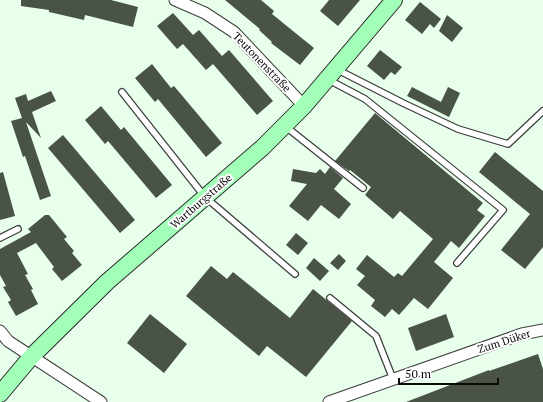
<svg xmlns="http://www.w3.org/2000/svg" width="543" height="402" font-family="'PT Serif',serif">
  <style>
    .building { fill: #495346 }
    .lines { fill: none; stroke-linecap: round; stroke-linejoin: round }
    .lane-casing { stroke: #3d3d3d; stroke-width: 8 }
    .street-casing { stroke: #3d3d3d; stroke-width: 13 }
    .secondary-casing { stroke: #2c2c2c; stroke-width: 18 }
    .lane { stroke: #fff; stroke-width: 5.5 }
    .street { stroke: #fff; stroke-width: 11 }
    .secondary { stroke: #a2ffb8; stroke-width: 16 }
    .labels { text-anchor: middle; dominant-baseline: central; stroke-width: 4; stroke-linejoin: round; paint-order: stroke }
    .street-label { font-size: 11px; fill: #0a0a0a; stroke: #fff }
  </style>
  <rect width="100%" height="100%" fill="#e7ffeb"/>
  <!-- building -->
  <path class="building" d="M21,0H111L138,7L133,27L85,15L84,20L49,12V10L21,6Z
    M225,0H261L274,11L272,14L314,48L300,65L271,43L272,42L259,30L260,29Z
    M329,0H360L338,26L320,11Z
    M420,2L441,19L434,28L430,24L422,34L405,20Z
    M173,13L193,35L199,30L222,56L229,50L273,101L257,115L213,64L206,70L183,44L177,49L157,26Z
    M447,15L463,28L452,42L439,31Z
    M380,50L402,67L395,75L391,72L384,80L367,66Z
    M152,64L171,88L174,86L222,143L206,157L158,99L155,102L135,78Z
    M412,87L441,102L448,87L460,93L449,117L407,96Z
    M51,91L56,101L32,112L41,138L26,122L51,196L40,200L25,156L23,157L11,121L22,118L15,98L26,94L28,101Z
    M101,106L121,130L124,127L172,185L156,198L108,141L105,144L85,120Z
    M375,113L483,203L477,210L485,216L459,248L451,241L434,262L453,278L428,309L414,298L399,315L392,309L385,317L371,306L375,300L357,285L365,276L356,269L367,255L394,277L398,273L402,276L433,239L400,211L393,219L365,195L371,187L350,170L349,171L335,161Z
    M63,135L135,220L120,233L48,148Z
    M495,152L543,191V247L525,269L501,250L530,214L479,172Z
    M330,167L343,178L334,189L351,204L339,219L321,205L308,221L289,206L307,184L291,181L293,169L316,173L320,169L325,174Z
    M3,172L15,216L0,220V173Z
    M45,215H49L67,237L64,239L74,251L72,253L82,265L62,281L52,269L54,267L36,243L17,253L28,274L25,275L33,289L31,290L38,304L16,316L8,302L11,300L3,287L6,286L0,275V249L31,232L28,229Z
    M296,233L308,243L298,255L286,245Z
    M339,254L346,261L338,270L330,263Z
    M314,258L329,271L320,281L306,268Z
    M211,266L227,279L233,272L290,318L313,289L352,321L306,377L267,346L259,356L186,296Z
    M150,314L187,344L164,373L127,343Z
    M446,314L454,337L416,351L408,328Z
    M538,354L543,369V402H406L489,370V371Z"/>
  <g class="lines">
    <defs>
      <path id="lane" d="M338,70L403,103L458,129L508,144L543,111
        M329,80L365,99L503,210L457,263
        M122,92L205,197L295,274
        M285,126L363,188
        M0,238L18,229
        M330,298L376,336L393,379"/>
      <path id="street" d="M175,0L205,13L234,32L304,106
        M0,331L8,341L101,402
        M329,402L522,334L543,330"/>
      <path id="secondary" d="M0,394L31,357L107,282L262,148L304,106L394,0"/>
    </defs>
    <!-- lane casing -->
    <use href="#lane" class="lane-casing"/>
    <!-- street casing -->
    <use href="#street" class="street-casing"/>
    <!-- secondary casing -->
    <use href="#secondary" class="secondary-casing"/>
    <!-- lane -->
    <use href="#lane" class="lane"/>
    <!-- street -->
    <use href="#street" class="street"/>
    <!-- secondary -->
    <use href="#secondary" class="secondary"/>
  </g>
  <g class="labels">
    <!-- street labels -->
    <g class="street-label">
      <text transform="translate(262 62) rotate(46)">Teutonenstraße</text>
      <text transform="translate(201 201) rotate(-41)">Wartburgstraße</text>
      <text transform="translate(504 341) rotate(-18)">Zum Düker</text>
    </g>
  </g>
  <!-- scale -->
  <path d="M399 378v6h99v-6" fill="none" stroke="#0a0a0a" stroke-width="2"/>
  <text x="405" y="378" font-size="12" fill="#0a0a0a" stroke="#ffffff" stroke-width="3" paint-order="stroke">50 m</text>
</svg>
